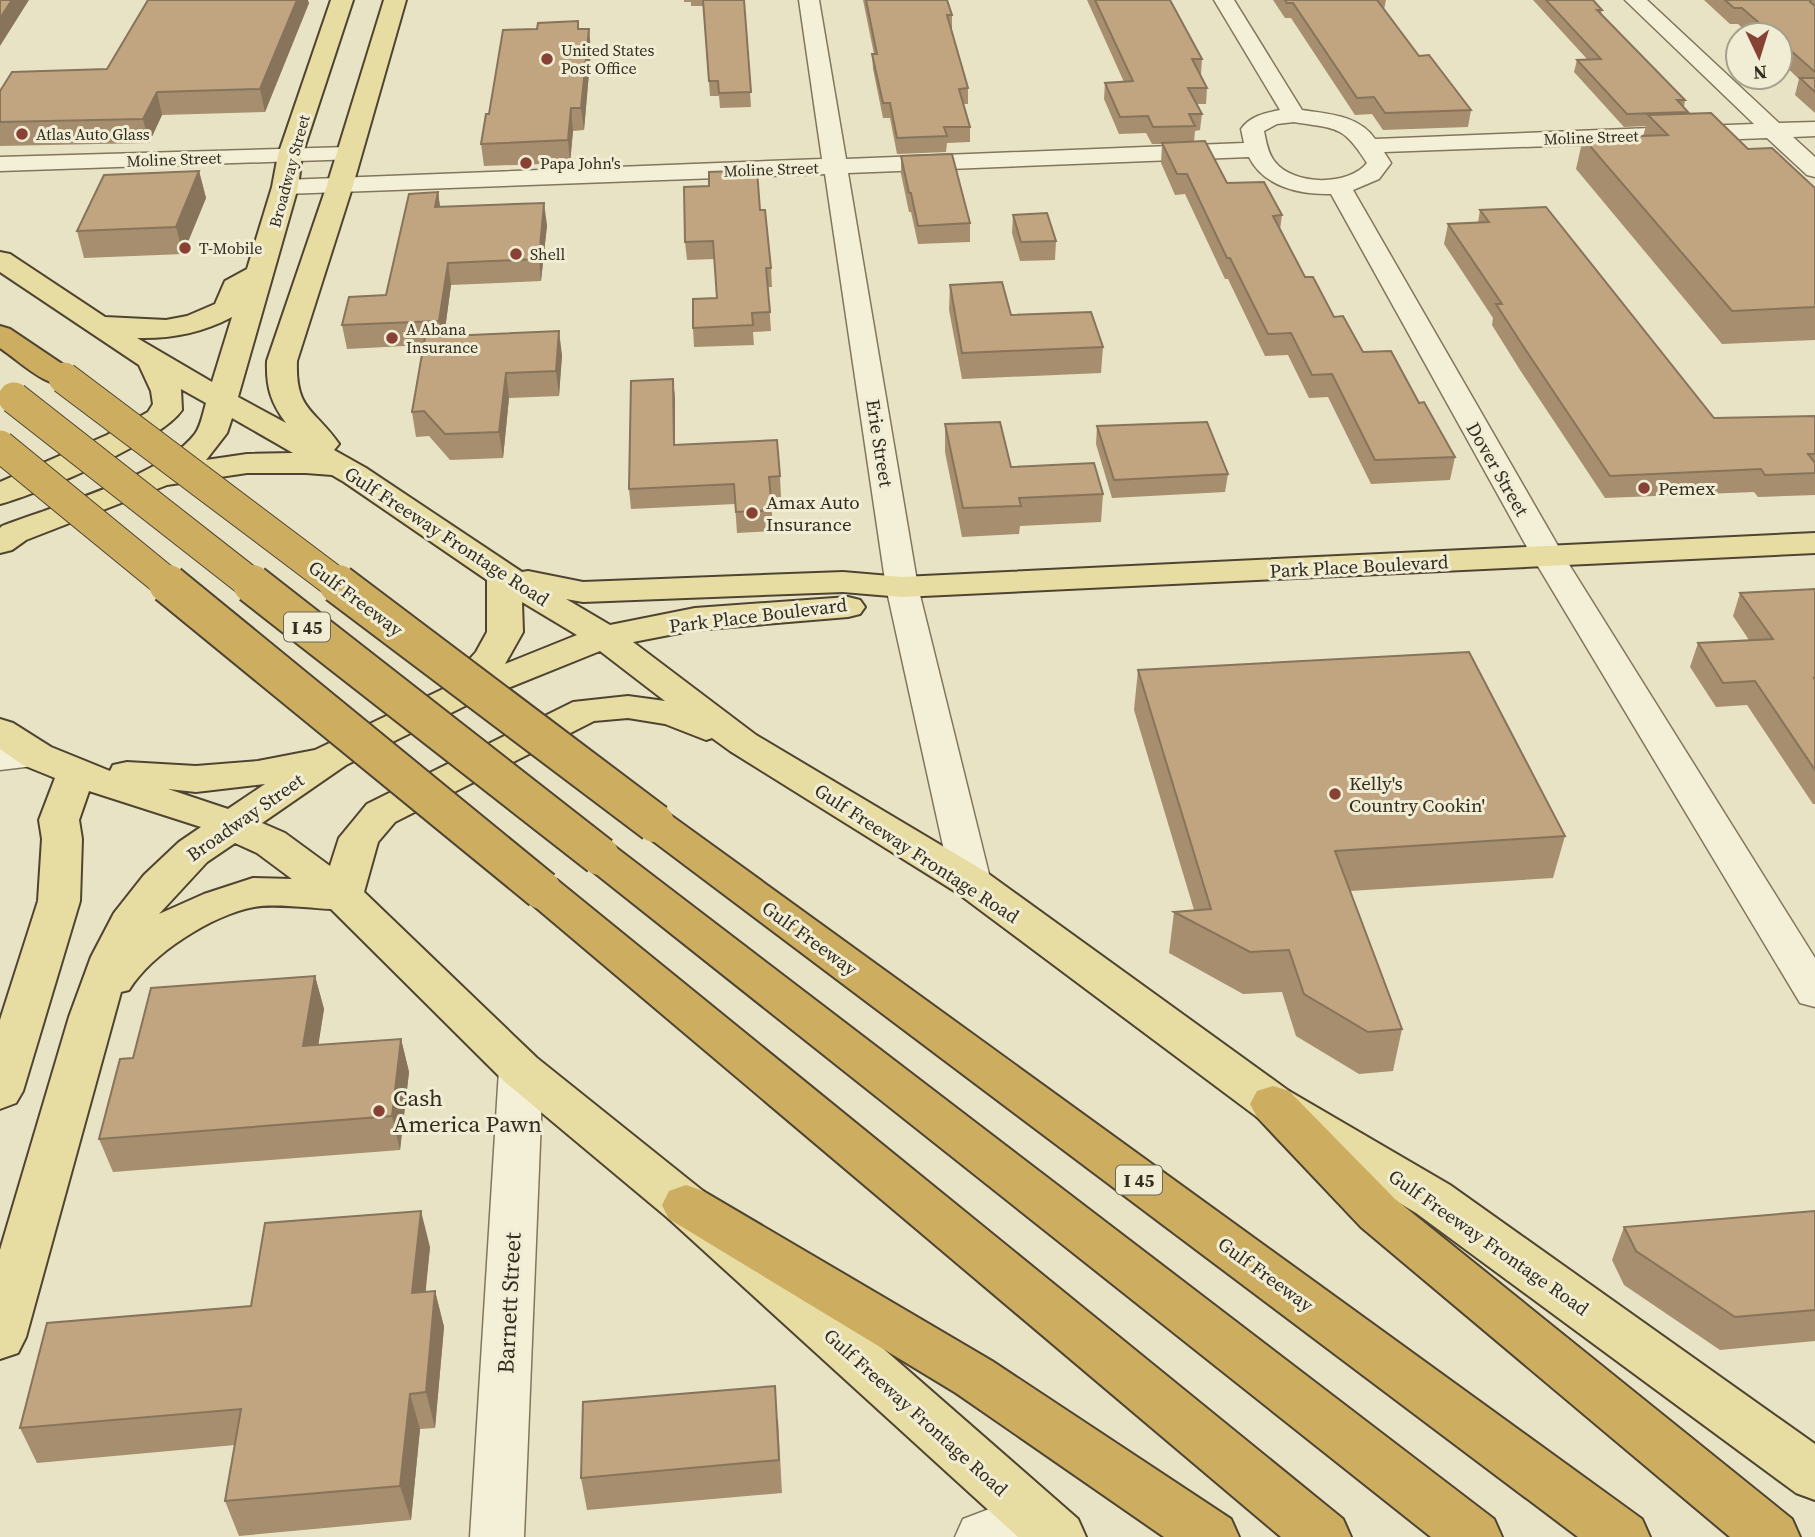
<svg xmlns="http://www.w3.org/2000/svg" width="1815" height="1537" font-family="'Source Serif 4',serif">
  <style>
    .lines { fill: none; stroke-linecap: round; stroke-linejoin: round }
    .minor-casing { stroke: #81765d; stroke-width: 3 }
    .major-casing { stroke: #4f4431; stroke-width: 4 }
    .highway-casing { stroke: #4f4431; stroke-width: 4 }
    .minor { fill: #f4f0d7; fill-rule: evenodd }
    .major { fill: #e7dca2; fill-rule: evenodd }
    .highway { fill: #cdae61; fill-rule: evenodd }
    .highway-bridge-far1-casing { stroke: #4f4431; stroke-width: 33; stroke-linecap: butt }
    .highway-bridge-casing { stroke: #4f4431; stroke-width: 42; stroke-linecap: butt }
    .highway-bridge-far1 { stroke: #cdae61; stroke-width: 31 }
    .highway-bridge { stroke: #cdae61; stroke-width: 38 }
    .wall { fill: #a68e6e }
    .shaded-wall { fill: #87745a }
    .building { fill: #c1a580; stroke: #87745a; stroke-width: 2 }
    .poi-dot { fill: #884235; stroke: #f0edd4; stroke-width: 2.5 }
    .labels { text-anchor: middle; dominant-baseline: central; stroke-width: 6; stroke-linejoin: round; paint-order: stroke }
    .far-poi-label { font-size: 16px; fill: #332c1f; stroke: #f0edd4; text-anchor: start }
    .far-street-label { font-size: 16px; fill: #332c1f; stroke: #f0edd4 }
    .shield { fill: #f0edd4; stroke: #6c6655; stroke-width: 2 }
    .shield-label { font-size: 18px; font-weight: bold; fill: #332c1f }
    .street-label { font-size: 19px; fill: #332c1f; stroke: #f0edd4 }
    .poi-label { font-size: 19px; fill: #332c1f; stroke: #f0edd4; text-anchor: start }
    .near-poi-label { font-size: 23px; fill: #332c1f; stroke: #f0edd4; text-anchor: start }
    .near-street-label { font-size: 23px; fill: #332c1f; stroke: #f0edd4 }
  </style>
  <rect width="100%" height="100%" fill="#e8e3c5"/>
  <g class="lines">
    <defs>
      <path id="minor" d="M799,0H819L846,159L1244,143L1241,129C1250,116 1265,113 1280,110L1214,0H1234L1302,110C1328,114 1359,115 1375,139L1754,124L1625,0H1647L1779,123L1815,122V136L1793,137L1815,157V177L1807,175L1767,138L1384,152L1391,163L1379,179L1353,190L1565,558L1815,958V1007L1800,1003L1533,558L1331,194C1300,195 1264,187 1249,157L848,173L918,587L991,882L985,892L971,895L957,892L951,882L886,587L825,174L285,194L276,192L273,187L276,182L285,180L822,159ZM1294,122C1337,129 1343,125 1367,163C1349,186 1294,186 1275,162C1268,154 1266,141 1264,131L1277,124Z
        M348,147L356,149L360,154L356,159L0,171V157Z
        M37,744L50,748L55,756L50,764L0,770V746Z
        M521,1054L536,1058L543,1070L524,1537H470L499,1070L506,1058Z
        M1034,1492L1053,1500L1060,1517L1062,1537H955L963,1519Z"/>
      <path id="major" d="M331,0H353L302,155L298,187L238,397L286,423C271,403 266,387 267,361L327,185L384,0H406L353,185L297,361C295,411 315,409 339,444L334,450L366,468L522,572L528,571L583,582L843,572L902,577L1815,533V553L902,597L843,592L583,602L566,599L610,625L695,608L848,597L860,600L865,607L860,614L848,617L695,630L633,642L756,735L986,872L1289,1091L1450,1185L1815,1444V1500L1796,1493L1416,1213L1257,1117L956,892L730,751L712,738L706,740L665,724L628,718L594,721L395,822L378,842L364,892L537,1058L703,1191L1078,1519L1086,1537H1018L669,1219L505,1082L331,909C309,908 275,903 254,907C212,915 152,953 129,990L121,992L26,1337L18,1353L0,1359V1250L69,1017L91,957L114,913L144,875L179,842L201,827L89,791L79,820L82,839L80,901L23,1091L16,1103L0,1109V1020L38,901L42,839L39,820L55,778L23,765L0,749V719L13,723L51,747L110,771L113,765L127,762L196,766L258,761L315,750L443,689L476,652L487,632V580L344,482L332,475L306,473H247L167,485L26,540L12,550L0,553V528L2,526C54,506 163,476 195,434C201,426 203,413 206,403L181,389L182,410C161,441 39,494 0,504V482L107,435L148,412L153,404L151,391L139,365L0,272V252L10,254L105,317L166,320L187,316L215,304L225,281L247,269L272,187L278,155ZM232,317L212,382L137,338C170,339 202,333 232,317ZM232,418L293,453L247,454L206,460L227,433ZM522,602L577,635L505,664L523,632ZM600,651L665,701L628,696L573,702L367,804L339,838L330,866L285,833L262,823L346,765L471,703ZM265,784L228,809L168,789L196,792ZM235,843L257,853L292,879L253,878L204,894L159,914L207,862Z"/>
      <path id="highway" d="M0,326L10,329L74,372L79,378L74,384C48,391 21,362 0,348Z
        M655,810L669,814L1642,1519L1650,1537H1578L641,832L635,823L641,814Z
        M600,842L614,846L1494,1519L1502,1537H1431L586,866L580,856L586,846Z
        M542,876L557,880L1343,1519L1351,1537H1281L527,900L521,890L527,880Z
        M1273,1086L1289,1091L1395,1199L1792,1519L1800,1537H1730L1361,1227L1257,1117L1250,1104L1257,1091Z
        M686,1185L703,1191L992,1361L1231,1519L1239,1537H1164L956,1393L669,1219L662,1205L669,1191Z"/>
    </defs>
    <!-- minor casing -->
    <use href="#minor" class="minor-casing"/>
    <!-- major casing -->
    <use href="#major" class="major-casing"/>
    <!-- highway casing -->
    <use href="#highway" class="highway-casing"/>
    <!-- minor -->
    <use href="#minor" class="minor"/>
    <!-- major -->
    <use href="#major" class="major"/>
    <!-- highway -->
    <use href="#highway" class="highway"/>
    <defs>
      <path id="highway-bridge-far1" d="M64,378L340,586
        M14,398L254,586
        M0,446L171,586"/>
      <path id="highway-bridge" d="M168,584L542,890
        M252,584L600,856
        M338,584L655,823"/>
    </defs>
    <!-- highway-bridge-far1 casing -->
    <use href="#highway-bridge-far1" class="highway-bridge-far1-casing"/>
    <!-- highway-bridge casing -->
    <use href="#highway-bridge" class="highway-bridge-casing"/>
    <!-- highway-bridge-far1 -->
    <use href="#highway-bridge-far1" class="highway-bridge-far1"/>
    <!-- highway-bridge -->
    <use href="#highway-bridge" class="highway-bridge"/>
  </g>
  <!-- wall -->
  <path class="wall" d="M684,0H744L751,107L720,108L719,96H710L703,6H691V2H684Z
    M863,0H947L952,15V30L968,88V104H963L970,127V142L947,143L946,152L897,154L890,118H883L873,69L872,54H874Z
    M1087,0H1170L1202,59L1201,75L1207,88L1206,104H1197L1202,114L1200,130L1195,131L1194,142L1227,183L1282,215L1280,230L1305,277L1334,317L1363,352L1419,403L1455,457L1450,480L1371,484L1328,397L1309,398L1288,355L1265,356L1228,279H1225L1185,194L1175,195L1161,163L1162,144H1152L1146,133L1119,134L1104,99L1105,83L1124,82Z
    M1273,0H1386L1384,10L1419,56L1471,110L1468,127L1383,130L1372,114L1355,115L1291,18H1285Z
    M1533,0H1593L1602,10L1601,14L1685,100L1684,107L1688,112V114L1815,188V340L1722,344L1576,169L1583,138L1643,136L1646,126L1624,127L1574,72L1577,60L1587,59Z
    M1704,0H1815V113L1795,95L1799,79L1780,61V35H1750L1738,24H1730Z
    M309,3L265,112L162,115L149,143L0,146V91L107,69Z
    M537,29H579L591,50L584,130L573,131L570,163L484,166L481,144L489,114Z
    M901,156L970,223V242L918,244L911,212H909L901,174Z
    M199,171L206,198L183,254L84,258L77,231Z
    M438,192L440,207L547,225L541,281L451,285L444,336L562,355L559,396L509,398L503,458L450,460L429,436L416,437L412,412L424,345L347,349L342,325L386,295Z
    M760,210L771,268L772,287H768L771,331L753,332L754,345L694,347L693,328L717,298L714,259L687,260L685,242Z
    M1480,210L1714,418L1815,416V495L1758,497L1754,492L1605,498L1520,370L1492,325L1493,318L1444,244L1448,224L1478,223Z
    M1013,215L1056,241L1055,260L1020,261L1012,233Z
    M950,285L1011,315L1103,347L1101,373L962,379L949,310Z
    M673,379L675,399V445L780,476L781,497H771L773,531L737,533L735,504L631,509L629,489Z
    M945,424L1011,467L1103,494L1101,522L1020,526L1019,534L962,537L945,452Z
    M1097,426L1228,474L1225,492L1112,498L1096,444Z
    M1815,589V804H1813L1747,705L1716,707L1690,667L1698,643L1749,640L1733,616L1740,593Z
    M1138,670L1565,836L1553,878L1350,891L1402,1029L1393,1071L1359,1074L1296,1036L1282,992L1243,994L1169,953L1174,912L1194,910L1134,710Z
    M315,976L324,1009L318,1045L401,1039L409,1072L400,1150L113,1172L99,1139L133,1058Z
    M1815,1211V1341L1720,1350L1624,1285L1612,1260L1624,1227Z
    M430,1247L425,1292L435,1291L444,1327L435,1428L420,1429L411,1520L239,1536L225,1501L235,1445L37,1463L20,1428L251,1306Z
    M778,1419L782,1493L587,1510L581,1478Z"/>
  <!-- shaded-wall -->
  <path class="shaded-wall" d="M12,0H29L0,46V18Z
    M297,0H308L309,3L265,112L260,89Z
    M589,29L591,50L584,130L581,108Z
    M157,92L162,115L149,143L143,119Z
    M571,108L573,131L570,163L568,140Z
    M199,171L206,198L183,254L176,227Z
    M438,192L441,214L435,207Z
    M544,203L547,225L541,281L539,259Z
    M448,263L451,285L443,344L439,321Z
    M559,331L562,355L559,396L556,371Z
    M506,373L509,398L503,458L499,432Z
    M673,379L675,399V465L674,445Z
    M315,976L324,1009L313,1079L303,1046Z
    M401,1039L409,1072L400,1150L392,1116Z
    M421,1211L430,1247L422,1329L412,1293Z
    M435,1291L444,1327L435,1428L426,1392Z
    M410,1394L420,1429L411,1520L400,1486Z"/>
  <!-- building -->
  <path class="building" d="M0,0H12L0,18Z
    M148,0H297L260,89L157,92L143,119L0,122V91L12,72L107,69Z
    M703,0H744L751,92L719,93L718,81H709Z
    M866,0H947L952,15H947L968,88L959,89L970,127H944L947,136L897,138L890,103H883L872,54H877Z
    M1095,0H1170L1202,59H1192L1207,88H1188L1202,114H1189L1195,126L1153,127L1148,116L1120,117L1105,83L1133,81Z
    M1285,0H1379H1377L1419,56L1429,55L1471,110L1385,113L1374,97L1357,98L1293,3H1287Z
    M1546,0H1593L1602,10H1597L1685,100H1677L1688,112L1627,114L1577,60L1601,59Z
    M1725,0H1811L1810,2L1815,6V72L1780,41V35H1773L1742,8H1734Z
    M578,21V29H589L581,108H571L568,140L481,144L486,114H489L503,30L537,29L538,23Z
    M1800,78H1815V92Z
    M1711,113L1748,149L1772,148L1815,188V307L1732,311L1583,138L1668,135L1648,115Z
    M1205,141L1227,183L1264,182L1282,215L1273,216L1305,277H1313L1334,317L1343,316L1363,352L1391,351L1419,403L1424,402L1455,457L1375,460L1332,374L1312,375L1291,333L1268,334L1230,258H1227L1187,174H1177L1162,143Z
    M952,154L970,223L918,226L911,193H909L901,156Z
    M757,170L760,210H765L771,268H766L770,312L752,313L753,325L693,328V299L717,298L713,241L685,242L684,187L709,186V172Z
    M199,171L176,227L77,231L104,175Z
    M438,192L435,207L544,203L539,259L448,263L439,321L342,325L349,297L386,295L409,194Z
    M1546,207L1714,418L1815,416V454H1808L1815,463V473L1765,475L1761,469L1610,476L1525,349L1496,304H1502L1448,224L1489,222L1480,210Z
    M1047,213L1056,241L1021,242L1013,215Z
    M1002,282L1011,315L1091,312L1103,347L962,353L950,285Z
    M559,331L556,371L506,373L499,432L445,434L424,411L412,412L425,337Z
    M673,379L674,445L777,440L780,476L769,477L772,510L736,512L734,484L629,489L631,381Z
    M1000,422L1011,467L1094,463L1103,494L1019,498L1021,506L963,508L945,424Z
    M1207,422L1228,474L1114,480L1097,426Z
    M1815,589V678H1814L1815,680V770L1755,681L1723,683L1698,643L1773,639L1740,593Z
    M1469,652L1565,836L1335,851L1402,1029L1368,1032L1304,994L1289,950L1250,952L1174,912L1211,909L1138,670Z
    M315,976L303,1046L401,1039L392,1116L99,1139L120,1059L133,1058L151,988Z
    M421,1211L412,1293L435,1291L426,1392L410,1394L400,1486L225,1501L241,1409L20,1428L47,1323L251,1306L265,1223Z
    M1815,1211V1310L1735,1317L1636,1251L1624,1227Z
    M775,1386L779,1460L581,1478L583,1402Z"/>
  <!-- markers -->
  <g class="poi-dot">
    <circle cx="547" cy="59" r="7"/>
    <circle cx="22" cy="134" r="7"/>
    <circle cx="526" cy="163" r="7"/>
    <circle cx="185" cy="248" r="7"/>
    <circle cx="516" cy="254" r="7"/>
    <circle cx="392" cy="338" r="7"/>
    <circle cx="1644" cy="488" r="7"/>
    <circle cx="752" cy="513" r="7"/>
    <circle cx="1335" cy="794" r="7"/>
    <circle cx="379" cy="1111" r="7"/>
  </g>
  <g class="labels">
    <!-- far-poi labels -->
    <g class="far-poi-label">
      <text x="561" y="50">United States<tspan x="561" dy="18">Post Office</tspan></text>
      <text x="36" y="134">Atlas Auto Glass</text>
      <text x="540" y="163">Papa John's</text>
      <text x="199" y="248">T-Mobile</text>
      <text x="530" y="254">Shell</text>
      <text x="406" y="329">A Abana<tspan x="406" dy="18">Insurance</tspan></text>
    </g>
    <!-- far-street labels -->
    <g class="far-street-label">
      <text transform="translate(1591 137) rotate(-2)">Moline Street</text>
      <text transform="translate(174 159) rotate(-2)">Moline Street</text>
      <text transform="translate(771 169) rotate(-2)">Moline Street</text>
      <text transform="translate(289 171) rotate(-75)">Broadway Street</text>
    </g>
    <!-- shield labels -->
    <g class="shield">
      <rect x="284" y="612.5" width="46" height="29" rx="5"/>
      <rect x="1116" y="1165.5" width="46" height="29" rx="5"/>
    </g>
    <g class="shield-label">
      <text x="307" y="627">I 45</text>
      <text x="1139" y="1180">I 45</text>
    </g>
    <!-- street labels -->
    <g class="street-label">
      <text transform="translate(880 443) rotate(81)">Erie Street</text>
      <text transform="translate(1498 469) rotate(60)">Dover Street</text>
      <text transform="translate(447 536) rotate(33)">Gulf Freeway Frontage Road</text>
      <text transform="translate(1359 566) rotate(-3)">Park Place Boulevard</text>
      <text transform="translate(356 598) rotate(37)">Gulf Freeway</text>
      <text transform="translate(758 615) rotate(-7)">Park Place Boulevard</text>
      <text transform="translate(245 817) rotate(-35)">Broadway Street</text>
      <text transform="translate(917 853) rotate(33)">Gulf Freeway Frontage Road</text>
      <text transform="translate(810 938) rotate(36)">Gulf Freeway</text>
      <text transform="translate(1489 1242) rotate(35)">Gulf Freeway Frontage Road</text>
      <text transform="translate(1266 1274) rotate(36)">Gulf Freeway</text>
      <text transform="translate(916 1412) rotate(42)">Gulf Freeway Frontage Road</text>
    </g>
    <!-- poi labels -->
    <g class="poi-label">
      <text x="1658" y="488">Pemex</text>
      <text x="766" y="502">Amax Auto<tspan x="766" dy="22">Insurance</tspan></text>
      <text x="1349" y="783">Kelly's<tspan x="1349" dy="22">Country Cookin'</tspan></text>
    </g>
    <!-- near-poi labels -->
    <g class="near-poi-label">
      <text x="393" y="1098">Cash<tspan x="393" dy="26">America Pawn</tspan></text>
    </g>
    <!-- near-street labels -->
    <g class="near-street-label">
      <text transform="translate(509 1303) rotate(-87)">Barnett Street</text>
    </g>
  </g>
  <!-- north arrow -->
  <g transform="translate(1759 56) rotate(176)"><circle r="33" fill="#f0edd4" stroke="#a4a08c" stroke-width="2"/>
  <path d="M0-5L12 26L0 18L-12 26Z" fill="#884235"/>
  <text y="-10" font-size="19" font-weight="bold" text-anchor="middle" fill="#332c1f">N</text>
  </g>
</svg>
